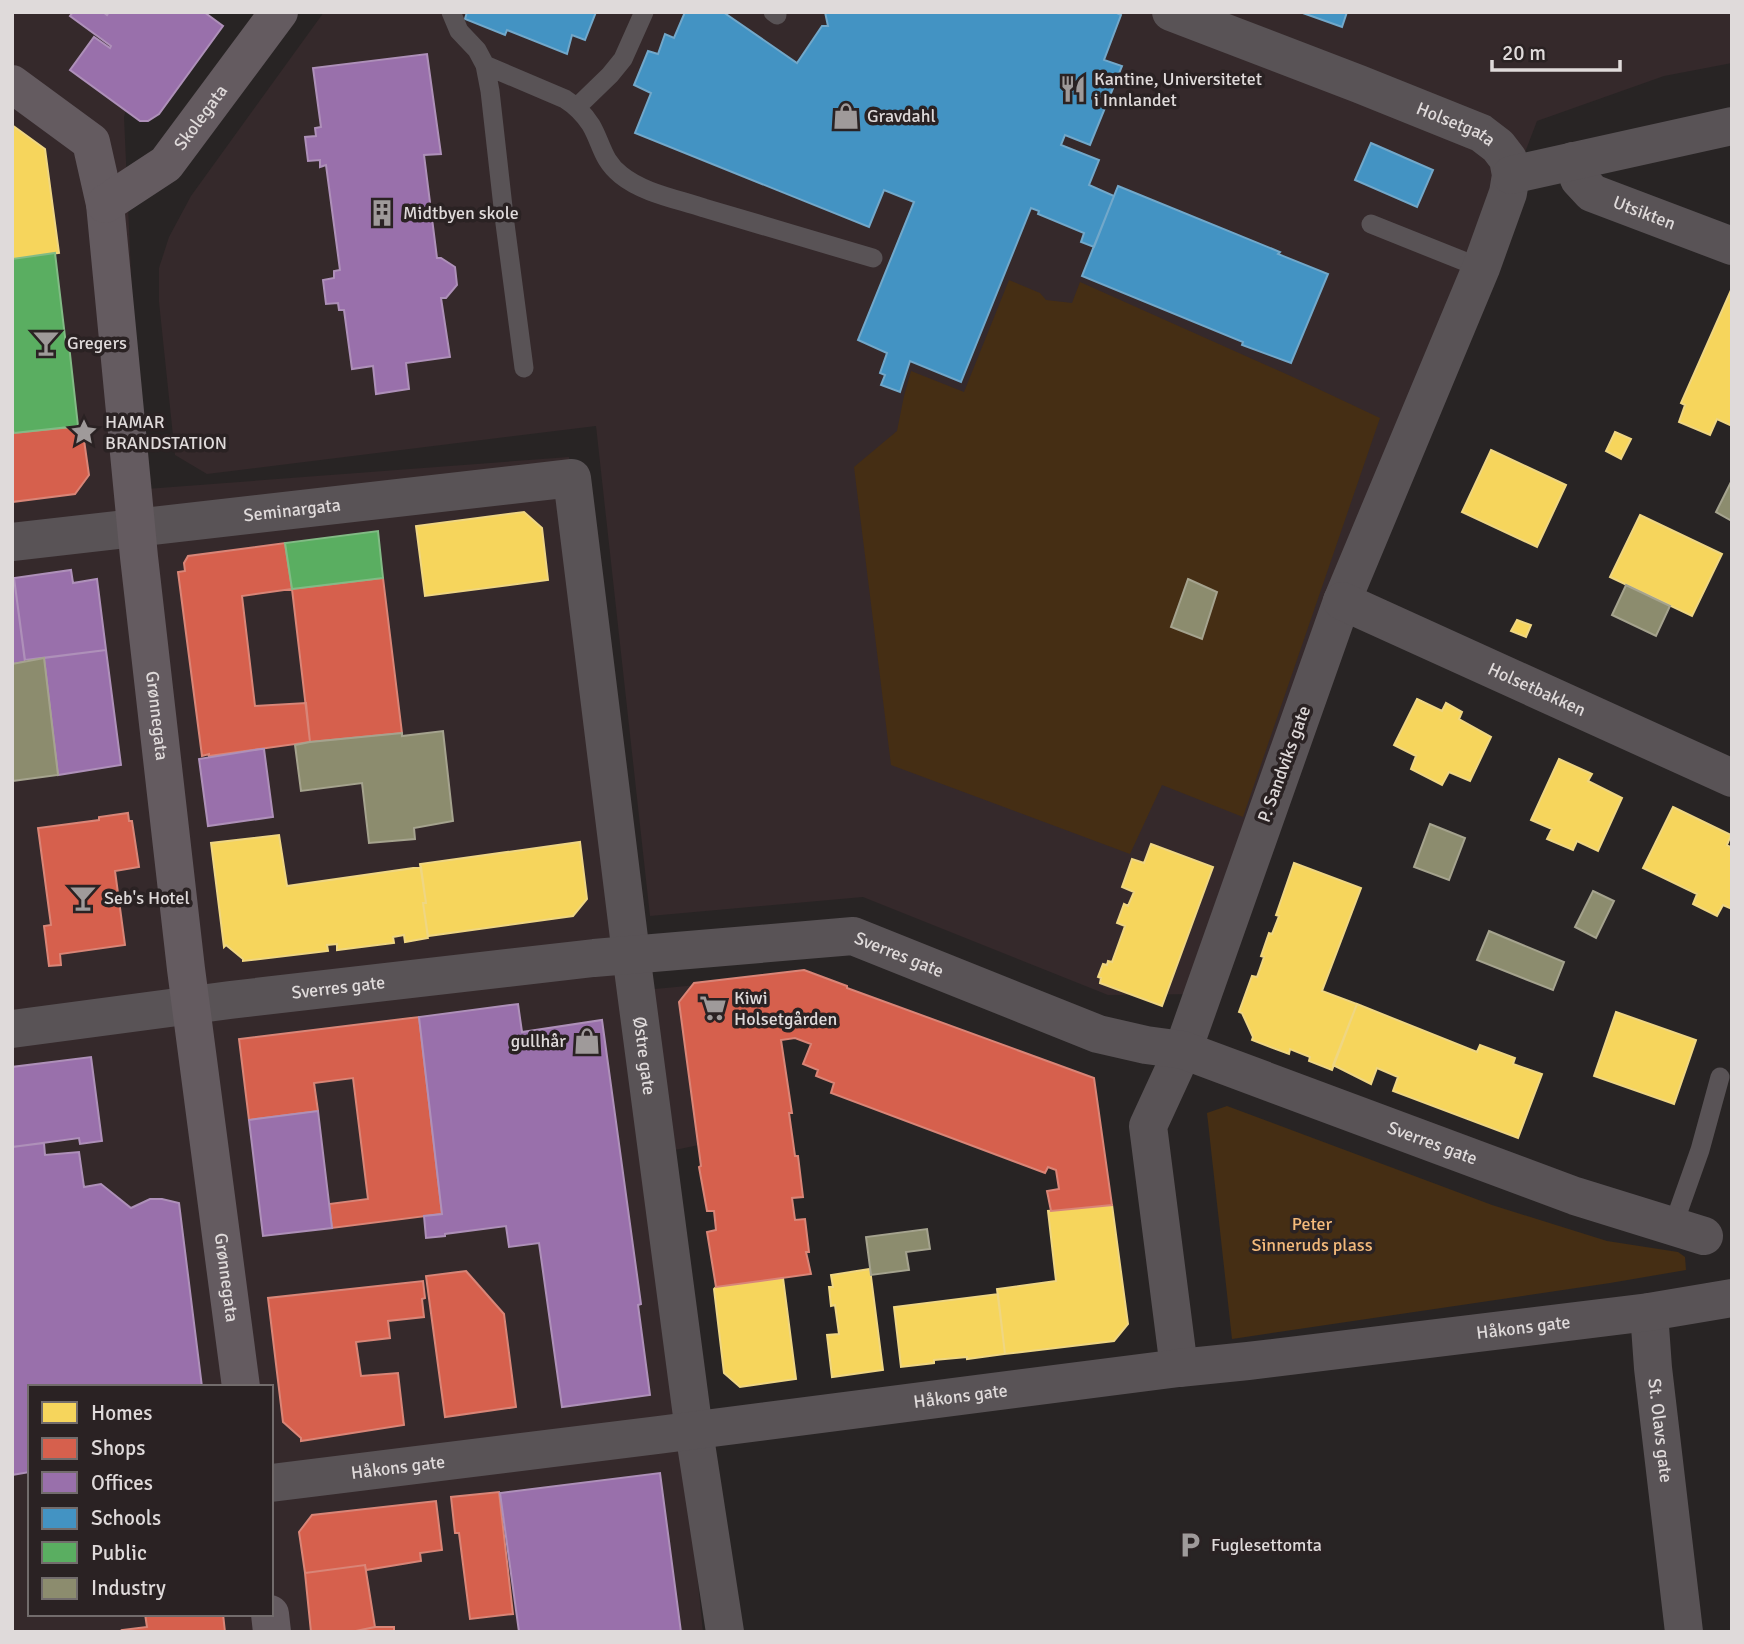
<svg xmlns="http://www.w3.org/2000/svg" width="1744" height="1644" font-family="Signika,sans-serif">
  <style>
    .built { fill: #35292b; fill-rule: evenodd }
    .green { fill: #452e14 }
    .homes { fill: #f6d55c; stroke: #efd682; stroke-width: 2 }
    .shops { fill: #d6604d; stroke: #d98577; stroke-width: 2 }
    .offices { fill: #9970ab; stroke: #ae90b9; stroke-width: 2 }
    .schools { fill: #4393c3; stroke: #72a8ca; stroke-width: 2 }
    .public { fill: #5aae61; stroke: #82bb85; stroke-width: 2 }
    .industry { fill: #8c8c6e; stroke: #a5a38e; stroke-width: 2 }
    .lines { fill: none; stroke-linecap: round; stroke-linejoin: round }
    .service { stroke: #595356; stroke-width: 19 }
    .minor { stroke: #595356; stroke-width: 38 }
    .primary { stroke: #645b60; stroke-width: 38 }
    .labels { text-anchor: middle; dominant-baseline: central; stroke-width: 7; stroke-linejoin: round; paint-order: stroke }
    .poi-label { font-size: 18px; fill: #dfdada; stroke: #2a2223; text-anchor: start }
    .street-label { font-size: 18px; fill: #dfdada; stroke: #2a2223 }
    .park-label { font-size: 18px; fill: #f4ba7b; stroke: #2a2223 }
  </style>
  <rect width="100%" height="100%" fill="#282424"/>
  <!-- built -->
  <path class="built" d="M12,12H200L132,86L124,117L138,428L146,489L569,457L644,990L771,978L785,1127L665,1152L681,1414L703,1632H12ZM30,1387H271V1614H30Z
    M324,12H1732V63L1664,76L1537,121L1203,994L1108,995L863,897L650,916L596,426L207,474L175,455L159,302V268L169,237L191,196Z"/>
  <!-- green -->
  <path class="green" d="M1009,280L1040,293L1046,300L1072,303L1080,282L1295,378L1380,418L1243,817L1162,785L1130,854L891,765L854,467L897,431L904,396L911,371L964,392Z
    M1227,1106L1492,1205L1607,1241L1678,1252L1685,1257L1686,1270L1610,1283L1232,1339L1207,1113Z"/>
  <!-- homes -->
  <path class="homes" d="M12,125L45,149L59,253L12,259Z
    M1732,288V426L1717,419L1710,435L1679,422L1685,405L1681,403Z
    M1615,432L1631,439L1621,459L1606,451Z
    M1491,450L1566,485L1537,547L1462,512Z
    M524,512L542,528L548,580L425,596L416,526Z
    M1640,515L1722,554L1692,616L1610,577Z
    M1517,620L1531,625L1526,637L1511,631Z
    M1417,699L1442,711L1446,703L1462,712L1459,719L1491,737L1470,781L1449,772L1442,785L1411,769L1416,756L1394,745Z
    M1559,759L1592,774L1588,781L1622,798L1598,851L1577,841L1573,850L1547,839L1552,829L1531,820Z
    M1673,807L1731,835L1727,845L1732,848V909L1723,905L1717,916L1693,904L1697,894L1643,868Z
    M279,835L287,886L421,867L426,903H423L428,938L405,942L404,935L393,937L394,943L337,950V944L327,945L328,951L243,961V959L226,945L224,947L211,843Z
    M580,842L587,899L573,916L428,936L423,903H426L420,864Z
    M1151,844L1213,867L1162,1006L1100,983L1101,978L1098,977L1103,964L1107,965L1108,961L1112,962L1125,926L1117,923L1124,904L1128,906L1134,892L1122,887L1132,859L1144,863Z
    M1294,863L1361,888L1322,991L1357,1004L1332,1070L1309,1061L1310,1057L1290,1049L1289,1054L1252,1040L1253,1037L1242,1013L1239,1012L1252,976L1257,977L1264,957L1261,956L1269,933L1272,934L1279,916L1276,915Z
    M1357,1004L1477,1052L1480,1045L1515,1058L1513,1064L1542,1074L1518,1138L1393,1091L1398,1077L1377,1068L1371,1084L1333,1065Z
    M1616,1012L1696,1040L1674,1104L1594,1076Z
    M1112,1205L1128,1324L1114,1341L1005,1354L997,1289L1056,1281L1048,1211Z
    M870,1269L883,1370L832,1377L827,1335L839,1334L835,1305L831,1306L829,1287H833L831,1275Z
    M783,1278L796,1379L740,1387L724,1373L714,1289L716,1287Z
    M998,1294L1005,1354L967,1359V1357L934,1360V1363L901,1367L894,1307Z"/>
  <!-- shops -->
  <path class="shops" d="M82,426L89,475L75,494L12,502V427L14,433Z
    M285,543L292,589L242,596L255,706L306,703L310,742L209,756V754L202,756L178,572L185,571L184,563L188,556Z
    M383,578L402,733L310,742L292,589Z
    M128,813L129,821H132L139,867L115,871L125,945L60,954L61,965L49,966L44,926L51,925L38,828L99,820V817Z
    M804,970L847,986V988L1094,1078L1112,1205L1051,1211L1047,1191L1059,1189L1056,1170L1048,1167L1045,1173L831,1093L834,1083L816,1076L818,1070L803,1064L811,1044L795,1038L781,1040L792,1113H789L795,1156H798L803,1197L792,1198L795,1220L805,1219L809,1252H806L811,1274L716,1287L707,1232L716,1230L714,1211H707L699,1167L701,1166L679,1002L694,983Z
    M419,1017L442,1214L332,1228L329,1204L368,1199L353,1078L314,1083L318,1111L249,1120L239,1039Z
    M466,1271L504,1314L516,1407L445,1417L426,1276Z
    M423,1281L425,1298L422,1299L424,1317L388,1321L390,1338L356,1342L361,1376L398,1373L404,1425L301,1441V1438L283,1422L268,1298Z
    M499,1492L513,1614L470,1619L459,1533H455L451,1497Z
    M436,1501L442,1550L420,1553L421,1561L366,1570L365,1565L305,1573L299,1532L312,1515Z
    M365,1565L375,1627L351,1632H311L305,1573Z
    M145,1614H223L225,1632H123L122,1630L147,1627Z
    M375,1627H394V1632H351Z"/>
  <!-- offices -->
  <path class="offices" d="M73,12H103L107,15L109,12H204L223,26L159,114L148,121H140L70,70L94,37L110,48L111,46L70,16Z
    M427,54L441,154L424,155L437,258H441L455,267L457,285L446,298H441L450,357L406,363L409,389L376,394L373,366L352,369L344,310H339L338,303L326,304L323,280L334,278V271L340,270L326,165L320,167V160L308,161L305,137L316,136L315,128L321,127L313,68Z
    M71,570L73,583L97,579L106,650L25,660L14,578Z
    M12,578H14L25,662L12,664Z
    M106,650L121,765L58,775L44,658Z
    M261,749H264L273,817L208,826L199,759Z
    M518,1004L522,1032L602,1020L641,1304L638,1305L650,1395L562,1407L539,1243L509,1247L506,1226L445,1234V1236L426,1238L424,1216L442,1214L419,1017Z
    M91,1057L102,1141L80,1144L79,1138L12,1147V1067Z
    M318,1111L332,1228L263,1236L249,1120Z
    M44,1143L45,1155L79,1152L84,1187L101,1184L131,1208L150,1199H162L179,1203L202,1387H30V1472L12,1475V1147Z
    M660,1473L681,1632H519L500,1493Z"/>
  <!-- schools -->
  <path class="schools" d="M467,12H596L585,40L572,35L567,54L507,30L505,35L465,19Z
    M685,12H723L797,63L822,26H828L825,12H1115L1121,15L1104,60L1122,66L1090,145L1065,135L1061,145L1099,160L1089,185L1114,196L1094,247L1081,242L1084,233L1038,214L1039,211L1031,208L961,382L910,361L900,392L881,385L885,375L880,373L887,353L858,340L914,202L884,190L869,227L635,133L651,93L634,85L648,51L658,54L665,34L674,38Z
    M1300,12H1347L1342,27Z
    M1371,143L1433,170L1417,207L1355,180Z
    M1118,186L1280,252L1278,254L1328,274L1291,363L1242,345L1243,342L1082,276Z"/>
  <!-- public -->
  <path class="public" d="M55,253L66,345H69L78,426L14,433L12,427V259Z
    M378,531L383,578L292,589L285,543Z"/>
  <!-- industry -->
  <path class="industry" d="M1732,480V521L1716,512Z
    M1188,579L1217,592L1202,639L1171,627Z
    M1626,585L1670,606L1656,636L1612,615Z
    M44,658L58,775L12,781V664Z
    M443,731L453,821L414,828L415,839L369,843L362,783L301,791L295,745L310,742L402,733V736Z
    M1430,824L1465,838L1449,880L1414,867Z
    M1593,891L1614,901L1596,938L1575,927Z
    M1489,931L1564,962L1553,990L1477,960Z
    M927,1229L930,1249L906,1252L909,1270L871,1275L866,1237Z"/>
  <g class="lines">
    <!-- service -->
    <path class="service" d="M451,12L459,31L477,50L485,65L490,91L504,216L524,368
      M773,12L777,15
      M485,65L565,99C576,106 584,114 591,125C602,144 602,160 621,175C643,193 677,199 704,208C760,225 817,241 873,258
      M577,107L610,75L623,59L644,12
      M1371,224L1481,268
      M1673,1226L1700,1150L1720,1077"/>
    <!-- minor -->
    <g class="minor">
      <path id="s1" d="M1171,12L1359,84L1481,133L1498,146L1508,159L1511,175L1508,193L1481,268L1342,601L1183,1050L1148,1126L1179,1368"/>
      <path id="s2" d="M1573,161L1579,179L1592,193L1732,246"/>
      <path d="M1511,175L1732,126"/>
      <path id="s3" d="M12,542L572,478L631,954L694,1431L725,1632"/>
      <path id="s4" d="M1342,601L1732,778"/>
      <path id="s5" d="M12,1029L230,1000L594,958L853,936L1098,1034L1146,1045L1183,1050L1575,1196L1704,1236"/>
      <path id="s6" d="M1649,1312L1653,1368L1684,1632"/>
      <path id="s7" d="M271,1483L658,1435L1179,1368L1248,1361L1649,1312L1732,1298"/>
    </g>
    <!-- primary -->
    <g class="primary">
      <path id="s8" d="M12,84L91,142L105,204L139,557L186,969L241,1387"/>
      <path id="s9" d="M105,204L166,164L279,12"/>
      <path d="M270,1614L272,1632"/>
    </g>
  </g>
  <!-- icons -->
  <defs>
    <symbol id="restaurant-bare" viewBox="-9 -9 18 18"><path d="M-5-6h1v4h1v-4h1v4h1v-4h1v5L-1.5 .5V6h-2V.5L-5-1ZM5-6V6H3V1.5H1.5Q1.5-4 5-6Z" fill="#9f9a9a" stroke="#2a2223" stroke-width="2.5" paint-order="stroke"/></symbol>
    <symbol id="shop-bare" viewBox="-9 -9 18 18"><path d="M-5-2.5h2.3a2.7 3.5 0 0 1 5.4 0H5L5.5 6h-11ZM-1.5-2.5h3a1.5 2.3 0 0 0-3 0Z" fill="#9f9a9a" stroke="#2a2223" stroke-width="2.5" paint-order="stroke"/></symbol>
    <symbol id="building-bare" viewBox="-9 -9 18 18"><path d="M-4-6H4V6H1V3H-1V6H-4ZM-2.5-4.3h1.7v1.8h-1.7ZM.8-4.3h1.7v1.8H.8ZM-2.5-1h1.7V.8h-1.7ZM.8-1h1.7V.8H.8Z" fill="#9f9a9a" stroke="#2a2223" stroke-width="2.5" paint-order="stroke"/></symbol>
    <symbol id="bar-bare" viewBox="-9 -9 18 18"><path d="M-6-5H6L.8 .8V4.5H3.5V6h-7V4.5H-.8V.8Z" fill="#9f9a9a" stroke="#2a2223" stroke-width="2.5" paint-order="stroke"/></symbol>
    <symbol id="sight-bare" viewBox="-9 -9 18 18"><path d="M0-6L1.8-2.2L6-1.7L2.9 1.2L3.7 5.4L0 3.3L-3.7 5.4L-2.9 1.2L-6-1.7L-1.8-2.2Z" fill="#9f9a9a" stroke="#2a2223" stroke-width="2.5" paint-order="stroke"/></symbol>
    <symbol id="supermarket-bare" viewBox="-9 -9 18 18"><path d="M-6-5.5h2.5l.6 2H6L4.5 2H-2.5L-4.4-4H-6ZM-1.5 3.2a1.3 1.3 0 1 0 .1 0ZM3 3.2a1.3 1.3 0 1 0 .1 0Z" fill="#9f9a9a" stroke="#2a2223" stroke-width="2.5" paint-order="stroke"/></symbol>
    <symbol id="parking-bare" viewBox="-9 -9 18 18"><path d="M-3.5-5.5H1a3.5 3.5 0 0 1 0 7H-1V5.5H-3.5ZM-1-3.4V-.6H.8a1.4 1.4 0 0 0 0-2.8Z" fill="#9f9a9a" stroke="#2a2223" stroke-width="2.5" paint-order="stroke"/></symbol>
  </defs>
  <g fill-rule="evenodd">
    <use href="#restaurant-bare" x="1054" y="70" width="38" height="38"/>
    <use href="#shop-bare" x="827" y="97" width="38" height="38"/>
    <use href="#building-bare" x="363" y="194" width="38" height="38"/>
    <use href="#bar-bare" x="27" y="324" width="38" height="38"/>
    <use href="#sight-bare" x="65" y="413" width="38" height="38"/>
    <use href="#bar-bare" x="64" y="879" width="38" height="38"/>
    <use href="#supermarket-bare" x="694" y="989" width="38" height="38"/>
    <use href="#shop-bare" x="568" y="1022" width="38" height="38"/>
    <use href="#parking-bare" x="1171" y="1526" width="38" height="38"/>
  </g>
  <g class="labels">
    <!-- poi labels -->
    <g class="poi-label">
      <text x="1094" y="79">Kantine, Universitetet<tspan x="1094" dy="21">i Innlandet</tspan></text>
      <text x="867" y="116">Gravdahl</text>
      <text x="403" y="213">Midtbyen skole</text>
      <text x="67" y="343">Gregers</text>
      <text x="105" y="422">HAMAR<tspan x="105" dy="21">BRANDSTATION</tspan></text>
      <text x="104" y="898">Seb's Hotel</text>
      <text x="734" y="998">Kiwi<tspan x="734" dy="21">Holsetgården</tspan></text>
      <text x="566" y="1041" text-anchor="end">gullhår</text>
      <text x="1211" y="1545">Fuglesettomta</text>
    </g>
    <!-- street labels -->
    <g class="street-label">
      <text stroke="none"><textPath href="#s9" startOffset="131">Skolegata</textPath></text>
      <text stroke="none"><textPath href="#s1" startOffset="306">Holsetgata</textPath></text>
      <text stroke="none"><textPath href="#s2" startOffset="94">Utsikten</textPath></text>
      <text stroke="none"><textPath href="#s3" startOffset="282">Seminargata</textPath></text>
      <text stroke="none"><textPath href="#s4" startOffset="214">Holsetbakken</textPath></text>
      <text stroke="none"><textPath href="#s8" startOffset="676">Grønnegata</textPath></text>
      <text transform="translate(1284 764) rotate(-70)">P. Sandviks gate</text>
      <text stroke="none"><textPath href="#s5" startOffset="896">Sverres gate</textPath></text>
      <text stroke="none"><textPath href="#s5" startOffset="329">Sverres gate</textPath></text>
      <text stroke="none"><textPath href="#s3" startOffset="1146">Østre gate</textPath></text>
      <text stroke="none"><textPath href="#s5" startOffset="1463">Sverres gate</textPath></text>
      <text stroke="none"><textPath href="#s8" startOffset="1242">Grønnegata</textPath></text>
      <text stroke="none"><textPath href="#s7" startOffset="1262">Håkons gate</textPath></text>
      <text stroke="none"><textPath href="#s7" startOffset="695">Håkons gate</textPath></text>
      <text stroke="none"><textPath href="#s6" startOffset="119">St. Olavs gate</textPath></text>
      <text stroke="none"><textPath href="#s7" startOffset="128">Håkons gate</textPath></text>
    </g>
    <!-- park labels -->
    <g class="park-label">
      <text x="1312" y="1224">Peter<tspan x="1312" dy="21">Sinneruds plass</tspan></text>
    </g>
  </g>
  <!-- border -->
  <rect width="1744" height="1644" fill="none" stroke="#dfdada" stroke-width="28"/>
  <!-- legend -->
  <rect x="28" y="1385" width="245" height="231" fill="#2a2223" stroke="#726c6c" stroke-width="2"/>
  <rect x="42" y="1402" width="35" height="21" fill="#f6d55c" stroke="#726c6c" stroke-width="2"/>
  <text x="91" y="1420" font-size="21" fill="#dfdada">Homes</text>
  <rect x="42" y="1438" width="35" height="21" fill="#d6604d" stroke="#726c6c" stroke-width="2"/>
  <text x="91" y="1455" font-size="21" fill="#dfdada">Shops</text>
  <rect x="42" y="1472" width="35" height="21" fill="#9970ab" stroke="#726c6c" stroke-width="2"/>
  <text x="91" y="1490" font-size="21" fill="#dfdada">Offices</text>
  <rect x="42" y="1508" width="35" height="21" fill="#4393c3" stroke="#726c6c" stroke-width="2"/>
  <text x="91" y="1525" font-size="21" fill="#dfdada">Schools</text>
  <rect x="42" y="1542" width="35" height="21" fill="#5aae61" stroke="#726c6c" stroke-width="2"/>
  <text x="91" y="1560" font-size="21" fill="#dfdada">Public</text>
  <rect x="42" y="1578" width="35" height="21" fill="#8c8c6e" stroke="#726c6c" stroke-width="2"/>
  <text x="91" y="1595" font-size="21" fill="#dfdada">Industry</text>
  <!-- scale -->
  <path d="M1492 60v10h128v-10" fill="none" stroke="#dfdada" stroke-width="3.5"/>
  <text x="1502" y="60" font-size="21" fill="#dfdada" stroke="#2a2223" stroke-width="5" paint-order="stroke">20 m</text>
</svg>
